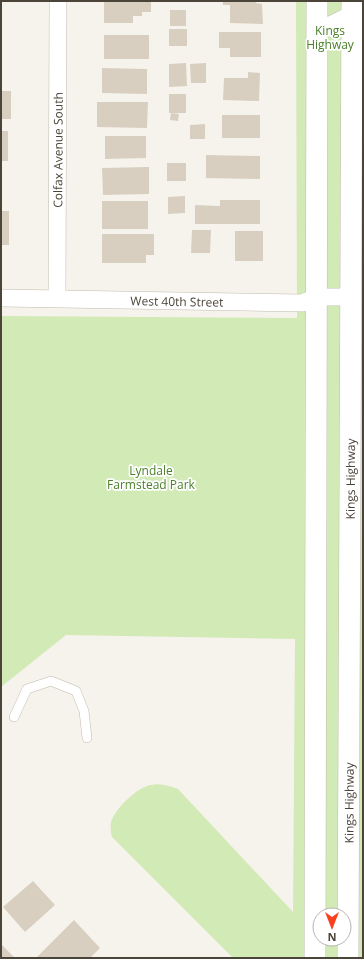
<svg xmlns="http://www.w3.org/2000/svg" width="364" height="959" font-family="'Open Sans',sans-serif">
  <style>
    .green { fill: #d2eab5; fill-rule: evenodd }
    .building { fill: #d8cfc1 }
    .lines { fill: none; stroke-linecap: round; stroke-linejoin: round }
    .service-casing { stroke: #c2bbae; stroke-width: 10 }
    .minor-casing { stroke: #c2bbae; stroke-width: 18 }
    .tertiary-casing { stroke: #c2bbae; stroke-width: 22 }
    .service { stroke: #fff; stroke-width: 9 }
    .minor { stroke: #fff; stroke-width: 17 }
    .tertiary { stroke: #fff; stroke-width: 21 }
    .labels { text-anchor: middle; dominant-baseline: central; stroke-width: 3.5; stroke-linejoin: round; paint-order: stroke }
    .park-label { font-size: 12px; fill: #4a7f2a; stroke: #fff }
    .street-label { font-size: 12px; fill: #4b4439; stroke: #fff }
  </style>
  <rect width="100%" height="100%" fill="#f6f3ec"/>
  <!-- green -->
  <path class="green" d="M296,1H363V958H233L112,837C111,833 110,826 111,822C115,809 137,787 151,785C161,783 169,786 178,789L293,912V917L295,639L66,635L1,687V316L297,318ZM320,915H344V939H320Z"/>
  <!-- building -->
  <path class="building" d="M104,1H151V12H142V16H133V23H104Z
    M223,1H256V3L262,4L263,24L230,23V5H223Z
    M170,10H186V26H170Z
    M169,29H187V46H169Z
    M219,32H261V57H230V48H219Z
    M104,35H149V59H104Z
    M186,63L187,86L169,87V64Z
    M206,63V83H191L190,64Z
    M102,68L147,69V94L102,93Z
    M248,72L260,73L259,101L223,100L224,78H248Z
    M1,91H11V119H1Z
    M169,94H186V113H169Z
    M97,102H148L147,128L97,127Z
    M171,113L179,114L178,121L170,120Z
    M222,115H260V138H222Z
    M205,124V139H190V125Z
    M1,131H8V161H1Z
    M105,136H146V158L105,159Z
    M206,155L260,156V179L206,178Z
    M167,163H186V181H167Z
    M149,167V194L103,195L102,168Z
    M185,196V213L168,214V197Z
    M220,200H260V224H195V205L220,206Z
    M102,201H148V229H102Z
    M1,211H9V245H1Z
    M192,230H211L210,253H191Z
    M235,231H263V261H235Z
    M102,234H154V255H146V263H102Z
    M33,881L55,905L25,932L3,907Z
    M74,920L100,948L90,958H36Z
    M1,944L15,958H1Z"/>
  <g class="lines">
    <defs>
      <path id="service" d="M14,717L27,689L51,681L76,691L84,711L87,738"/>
      <g id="minor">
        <path d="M318,31L352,14L363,4"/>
        <path id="s1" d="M1,298L302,303L317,297H351"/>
        <path id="s2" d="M57,298L58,1"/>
      </g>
      <g id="tertiary">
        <path d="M315,958L317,1"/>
        <path id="s3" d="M348,958L352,1"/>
      </g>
    </defs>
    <!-- service casing -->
    <use href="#service" class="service-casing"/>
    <!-- minor casing -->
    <use href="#minor" class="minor-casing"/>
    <!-- tertiary casing -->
    <use href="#tertiary" class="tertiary-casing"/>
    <!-- service -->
    <use href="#service" class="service"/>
    <!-- minor -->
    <use href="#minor" class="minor"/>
    <!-- tertiary -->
    <use href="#tertiary" class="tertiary"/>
  </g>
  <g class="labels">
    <!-- park labels -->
    <g class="park-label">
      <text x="330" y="30">Kings<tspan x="330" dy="14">Highway</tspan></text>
      <text x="151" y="470">Lyndale<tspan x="151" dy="14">Farmstead Park</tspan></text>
    </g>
    <!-- street labels -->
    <g class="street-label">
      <text stroke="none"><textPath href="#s2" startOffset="148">Colfax Avenue South</textPath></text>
      <text stroke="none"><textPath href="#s1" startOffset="176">West 40th Street</textPath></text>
      <text stroke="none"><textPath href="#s3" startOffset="479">Kings Highway</textPath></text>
      <text stroke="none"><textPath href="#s3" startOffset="155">Kings Highway</textPath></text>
    </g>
  </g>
  <!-- border -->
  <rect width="364" height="959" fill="none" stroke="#4b4439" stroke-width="4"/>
  <!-- north arrow -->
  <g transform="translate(332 927) rotate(180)"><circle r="19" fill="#ffffff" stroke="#b7b4b0"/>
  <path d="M0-3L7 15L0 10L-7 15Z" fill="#fc3f1d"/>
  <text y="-6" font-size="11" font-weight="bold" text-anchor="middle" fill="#4b4439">N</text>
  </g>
</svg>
